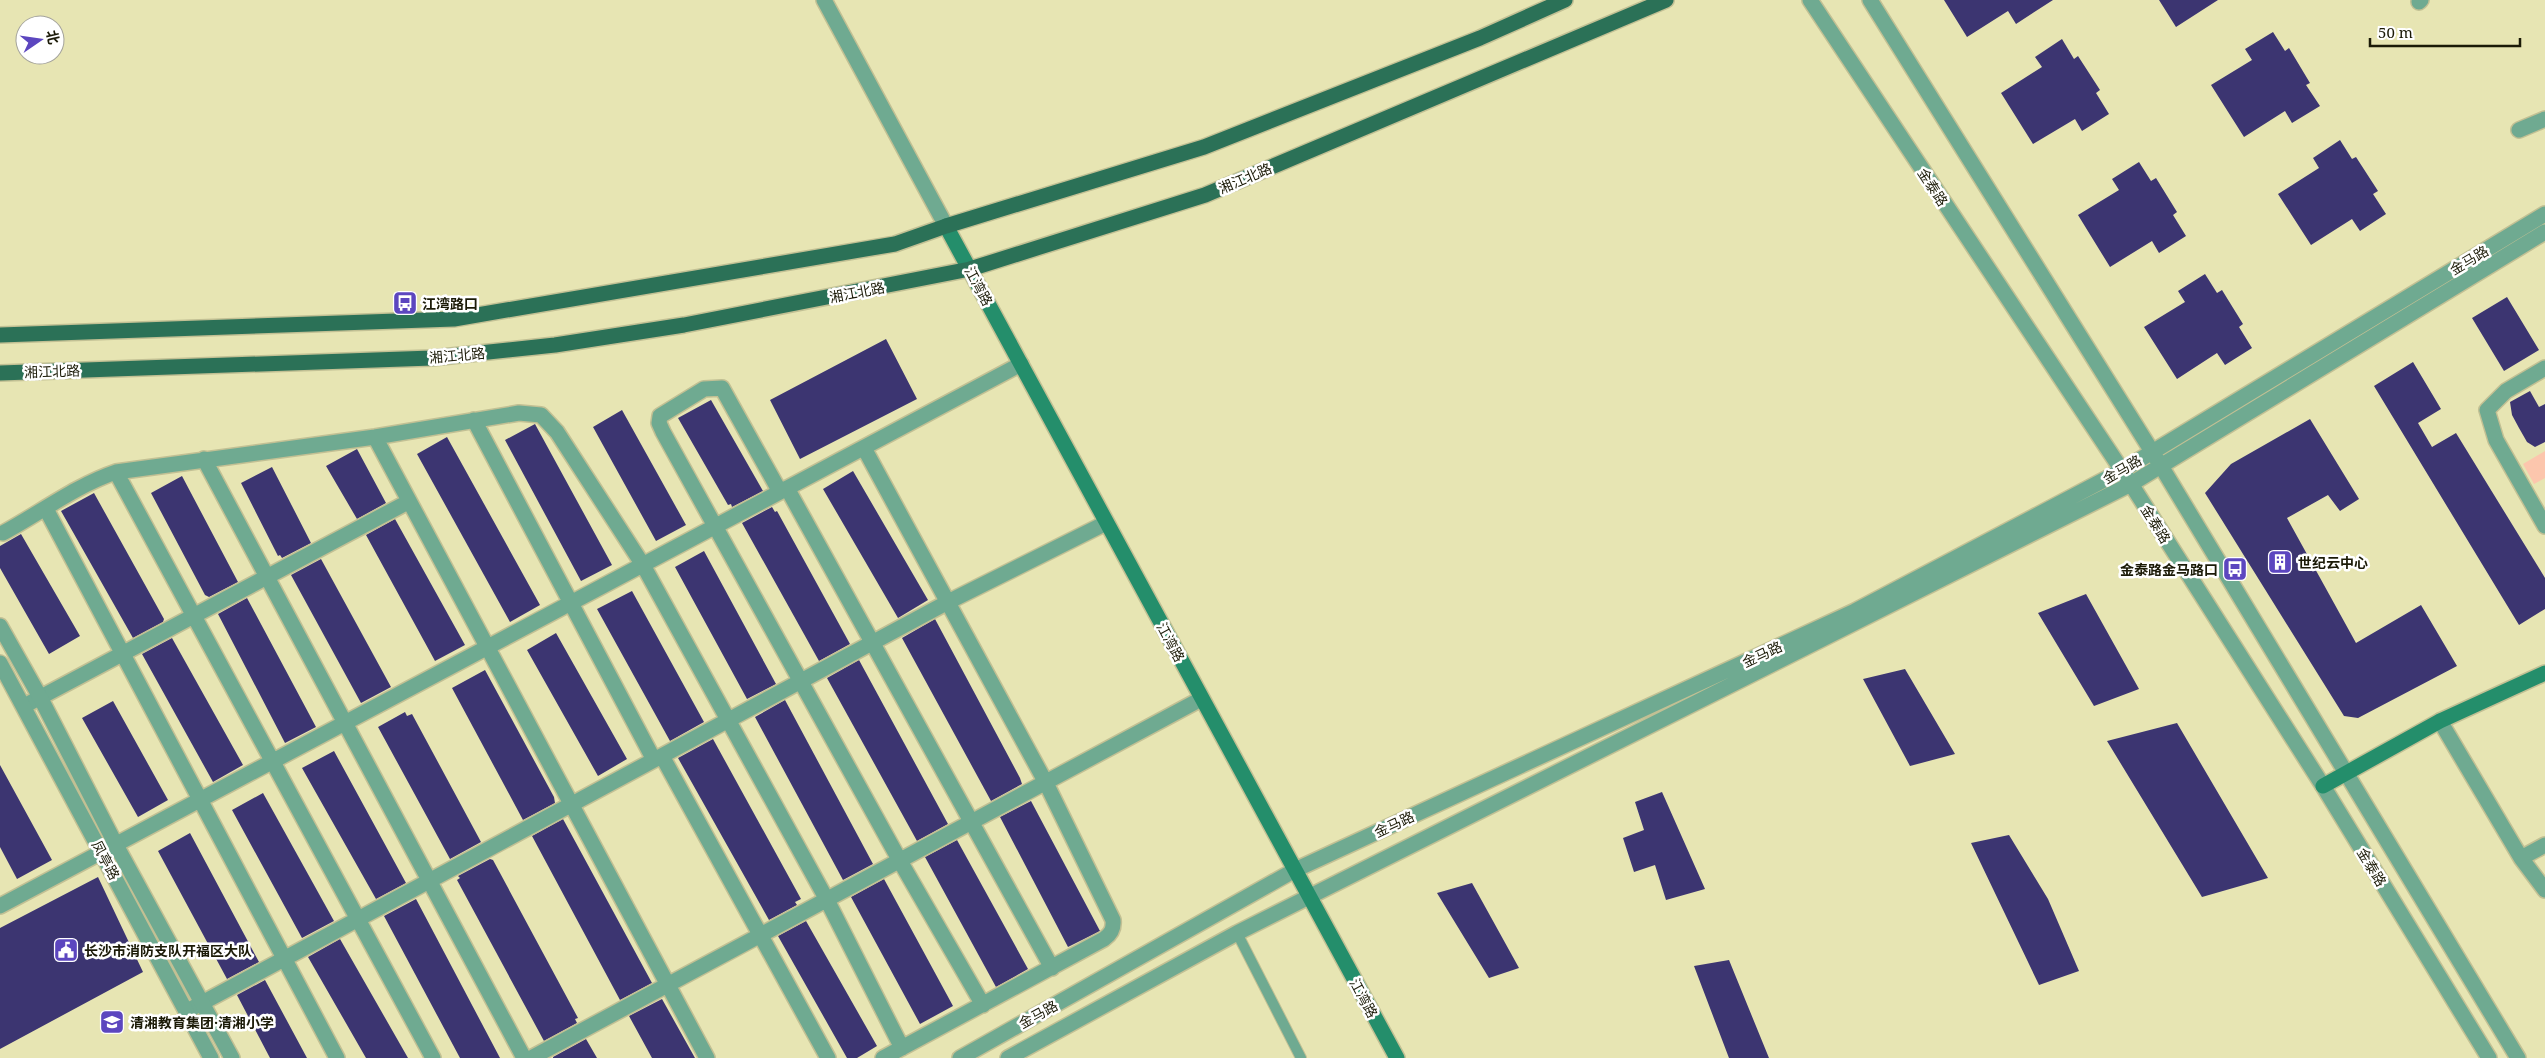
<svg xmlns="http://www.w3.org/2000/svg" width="2545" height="1058" font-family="'Noto Serif','Noto Sans SC',serif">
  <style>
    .green { fill: #fcc6ad }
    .building { fill: #3c3571 }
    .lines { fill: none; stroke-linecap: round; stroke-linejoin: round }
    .service-casing { stroke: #c2c094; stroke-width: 12 }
    .minor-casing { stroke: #c2c094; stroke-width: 18 }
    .tertiary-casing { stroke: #c2c094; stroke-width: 18 }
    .secondary-casing { stroke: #c2c094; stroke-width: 18 }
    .primary-casing { stroke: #c2c094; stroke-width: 18 }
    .service { stroke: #6faa91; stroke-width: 10 }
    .minor { stroke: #6faa91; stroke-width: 15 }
    .tertiary { stroke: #6faa91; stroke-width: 15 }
    .secondary { stroke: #248e6b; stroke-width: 15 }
    .primary { stroke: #2b7157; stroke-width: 15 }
    .labels { text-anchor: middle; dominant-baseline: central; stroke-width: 5; stroke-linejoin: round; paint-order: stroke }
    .street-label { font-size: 14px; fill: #1b1a07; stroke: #fff }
    .poi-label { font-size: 14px; font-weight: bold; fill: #1b1a07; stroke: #fff; text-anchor: start }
  </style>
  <rect width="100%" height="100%" fill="#e7e5b3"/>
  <!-- green -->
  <path class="green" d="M2545,451V478L2534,484L2523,464Z"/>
  <!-- building -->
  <path class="building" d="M1944,0H2053L2016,24L2008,11L1967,37Z
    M2159,0H2218L2176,27Z
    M2273,32L2285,51L2289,48L2310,83L2306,85L2320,106L2292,123L2285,111L2244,137L2211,85L2252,60L2245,49Z
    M2062,39L2074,59L2078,56L2100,90L2096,93L2109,114L2082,131L2075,119L2033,144L2001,93L2042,67L2035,57Z
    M2340,140L2352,159L2356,157L2378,191L2373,194L2386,214L2360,231L2352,219L2311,245L2278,194L2319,168L2313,158Z
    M2139,162L2151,181L2156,178L2177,212L2173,215L2186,236L2159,253L2152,241L2110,267L2078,215L2119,190L2112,179Z
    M2205,274L2217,293L2222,290L2243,324L2239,327L2252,348L2225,365L2217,353L2177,379L2144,327L2185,302L2178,291Z
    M2507,297L2539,350L2504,371L2472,318Z
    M886,339L917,399L800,459L770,400Z
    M2413,362L2441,409L2418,423L2432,447L2456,433L2545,578V609L2519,625L2374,386Z
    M2530,391L2539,407L2545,404V442L2535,447L2527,442L2519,428L2512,415L2510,402Z
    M711,400L763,491L732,507L731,504L728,505L678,418Z
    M622,410L686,525L656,541L593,427Z
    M2310,419L2359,499L2340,511L2328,495L2287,518L2356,643L2421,605L2457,666L2358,718L2344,716L2205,493L2231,464Z
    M535,424L612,565L581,581L505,440Z
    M447,437L540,605L510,622L417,454Z
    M357,449L386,503L357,519L326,466Z
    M272,467L311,543L282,558L280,555L278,556L241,483Z
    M853,471L928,600L898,618L823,489Z
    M182,476L238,582L209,597L205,595L151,493Z
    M94,493L164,619L163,622L133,638L61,511Z
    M772,507L775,512L777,511L850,644L819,661L742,523Z
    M395,519L465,645L435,661L366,535Z
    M21,534L80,636L49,654L0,568V546Z
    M704,551L776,684L747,699L675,567Z
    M321,559L391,687L361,703L291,575Z
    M632,591L704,722L670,741L597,609Z
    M2086,594L2139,689L2094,706L2038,613Z
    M247,598L316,727L285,743L218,614Z
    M935,619L1020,778L1022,784L991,801L902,638Z
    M556,633L627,759L598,776L527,650Z
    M172,638L243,765L213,782L142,654Z
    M859,660L948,824L917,841L827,678Z
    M1905,669L1955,754L1910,766L1863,679Z
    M485,670L554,797L555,803L523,820L452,688Z
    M785,700L873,864L843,880L755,717Z
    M113,701L168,800L138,817L82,718Z
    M405,712L407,716L412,714L481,842L450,859L378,727Z
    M2177,723L2268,878L2202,897L2107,741Z
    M713,739L801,899L795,902L797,905L769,920L678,758Z
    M334,751L406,883L376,899L302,768Z
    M0,765L52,860L17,879L0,847Z
    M1662,792L1705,889L1666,900L1655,865L1634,872L1623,838L1644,830L1635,802Z
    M263,793L334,921L302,938L232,810Z
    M1031,801L1100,931L1068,947L1000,817Z
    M563,819L652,983L620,1000L532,836Z
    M190,833L259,962L227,979L158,851Z
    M2009,835L2048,899L2079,971L2039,985L1971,843Z
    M957,840L1028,969L996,987L925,857Z
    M490,859L493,860L578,1018L575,1019L577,1023L544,1041L457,880L460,878L458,876Z
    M98,877L143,972L0,1049V928Z
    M884,879L953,1006L920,1024L851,897Z
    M1472,883L1519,968L1489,978L1437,893Z
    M416,899L500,1058H460L384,916Z
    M806,921L877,1046L857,1058H847L778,936Z
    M340,939L408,1058H366L308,957Z
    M1729,960L1769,1058H1729L1694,966Z
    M265,980L307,1058H270L237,995Z
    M662,999L695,1058H652L629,1016Z
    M586,1039L597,1058H553V1057Z"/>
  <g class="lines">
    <defs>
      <path id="service" d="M1237,933L1301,1058"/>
      <path id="minor" d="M824,0L946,226
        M2419,2L2421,0
        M2519,130L2545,119
        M2545,368L2506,391L2487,410L2496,440L2545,526
        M474,420L654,760
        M375,437L707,1058
        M864,448L1046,783L1113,920C1114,929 1111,934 1104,939L883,1058
        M204,459L524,1058
        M116,472L433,1058
        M787,488L1052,968
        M780,492L722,388L704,389L660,416L659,423L663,432L900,861L983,1005
        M46,509L337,1058
        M3,533C40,513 77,485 116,472L375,437L519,413L541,415L557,432L643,565L827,900L902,1048
        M24,706L408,502
        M2440,721L2521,858L2545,890
        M662,756L828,1058
        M2521,858L2545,845
        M0,906L1021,364
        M187,1011L948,602L1106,523
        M531,1058L1201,699"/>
      <path id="tertiary" d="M1810,0L2131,484L2323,786L2489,1058
        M1870,0L2161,466L2518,1058
        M0,626L40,697L116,845L232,1058
        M0,663L211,1058
        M960,1058L1295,870L1855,611L2121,471L2545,214
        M1008,1058L1237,933L2131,484L2545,232"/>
      <path id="secondary" d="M946,226L1397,1058
        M2323,786L2440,721L2545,673"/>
      <path id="primary" d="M0,335L454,319L895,244L946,226L1204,147L1480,38L1565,0
        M0,373L432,358L555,345L684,325L970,269L1205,195L1666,0"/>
    </defs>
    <!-- service casing -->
    <use href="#service" class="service-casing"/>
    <!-- minor casing -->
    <use href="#minor" class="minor-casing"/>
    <!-- tertiary casing -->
    <use href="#tertiary" class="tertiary-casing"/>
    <!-- secondary casing -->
    <use href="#secondary" class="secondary-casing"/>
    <!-- primary casing -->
    <use href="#primary" class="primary-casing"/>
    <!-- service -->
    <use href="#service" class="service"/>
    <!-- minor -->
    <use href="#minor" class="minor"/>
    <!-- tertiary -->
    <use href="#tertiary" class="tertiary"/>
    <!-- secondary -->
    <use href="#secondary" class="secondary"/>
    <!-- primary -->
    <use href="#primary" class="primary"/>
  </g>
  <!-- icons -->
  <defs>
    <symbol id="bus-square" viewBox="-11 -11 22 22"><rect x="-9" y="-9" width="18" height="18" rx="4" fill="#5c46bf" stroke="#fff"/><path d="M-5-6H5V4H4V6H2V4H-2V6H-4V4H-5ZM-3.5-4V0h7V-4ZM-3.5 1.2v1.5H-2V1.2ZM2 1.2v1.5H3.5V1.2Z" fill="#fff"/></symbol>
    <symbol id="building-square" viewBox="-11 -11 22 22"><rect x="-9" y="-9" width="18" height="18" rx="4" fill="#5c46bf" stroke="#fff"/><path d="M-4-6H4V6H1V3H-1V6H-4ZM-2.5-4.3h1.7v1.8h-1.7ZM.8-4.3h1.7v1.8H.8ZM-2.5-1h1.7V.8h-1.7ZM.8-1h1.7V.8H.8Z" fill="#fff"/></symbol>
    <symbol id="civic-square" viewBox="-11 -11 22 22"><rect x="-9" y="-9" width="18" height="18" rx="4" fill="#5c46bf" stroke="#fff"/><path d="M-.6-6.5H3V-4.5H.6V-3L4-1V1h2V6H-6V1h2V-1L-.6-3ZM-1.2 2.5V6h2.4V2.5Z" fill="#fff"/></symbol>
    <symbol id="school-square" viewBox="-11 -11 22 22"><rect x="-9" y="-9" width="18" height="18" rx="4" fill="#5c46bf" stroke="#fff"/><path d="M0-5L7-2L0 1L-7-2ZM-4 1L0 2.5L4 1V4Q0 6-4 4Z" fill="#fff"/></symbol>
  </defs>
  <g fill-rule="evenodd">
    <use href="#bus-square" x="391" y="289" width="28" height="28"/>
    <use href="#building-square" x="2266" y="548" width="28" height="28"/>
    <use href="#bus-square" x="2221" y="555" width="28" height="28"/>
    <use href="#civic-square" x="52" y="936" width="28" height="28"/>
    <use href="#school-square" x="98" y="1008" width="28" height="28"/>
  </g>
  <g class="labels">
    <!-- street labels -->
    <g class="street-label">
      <text transform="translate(1245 178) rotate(-23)">湘江北路</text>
      <text transform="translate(1933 187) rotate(57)">金泰路</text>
      <text transform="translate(2469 260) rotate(-31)">金马路</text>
      <text transform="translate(979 286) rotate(62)">江湾路</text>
      <text transform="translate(857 292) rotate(-11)">湘江北路</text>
      <text transform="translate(457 355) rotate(-5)">湘江北路</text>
      <text transform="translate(52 371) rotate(-2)">湘江北路</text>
      <text transform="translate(2122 469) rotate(-30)">金马路</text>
      <text transform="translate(2156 524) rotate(58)">金泰路</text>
      <text transform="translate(1171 642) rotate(62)">江湾路</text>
      <text transform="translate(1762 654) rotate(-25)">金马路</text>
      <text transform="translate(1394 824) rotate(-25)">金马路</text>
      <text transform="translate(106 860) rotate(62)">凤亭路</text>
      <text transform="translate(2372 867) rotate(59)">金泰路</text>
      <text transform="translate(1364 998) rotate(62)">江湾路</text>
      <text transform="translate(1038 1014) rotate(-29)">金马路</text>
    </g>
    <!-- poi labels -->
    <g class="poi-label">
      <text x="422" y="303">江湾路口</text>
      <text x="2298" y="562">世纪云中心</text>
      <text x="2218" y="569" text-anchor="end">金泰路金马路口</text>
      <text x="84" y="950">长沙市消防支队开福区大队</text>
      <text x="130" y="1022">清湘教育集团·清湘小学</text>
    </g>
  </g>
  <!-- north arrow -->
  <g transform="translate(40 40) rotate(77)"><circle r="24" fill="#ffffff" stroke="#a4a39c"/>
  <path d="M0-4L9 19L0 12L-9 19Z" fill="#5c46bf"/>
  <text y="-8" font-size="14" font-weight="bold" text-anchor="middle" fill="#1b1a07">北</text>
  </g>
  <!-- scale -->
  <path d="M2370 38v8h150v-8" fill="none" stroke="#1b1a07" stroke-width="2.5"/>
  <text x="2378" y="38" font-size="15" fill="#1b1a07" stroke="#ffffff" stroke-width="4" paint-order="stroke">50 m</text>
</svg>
